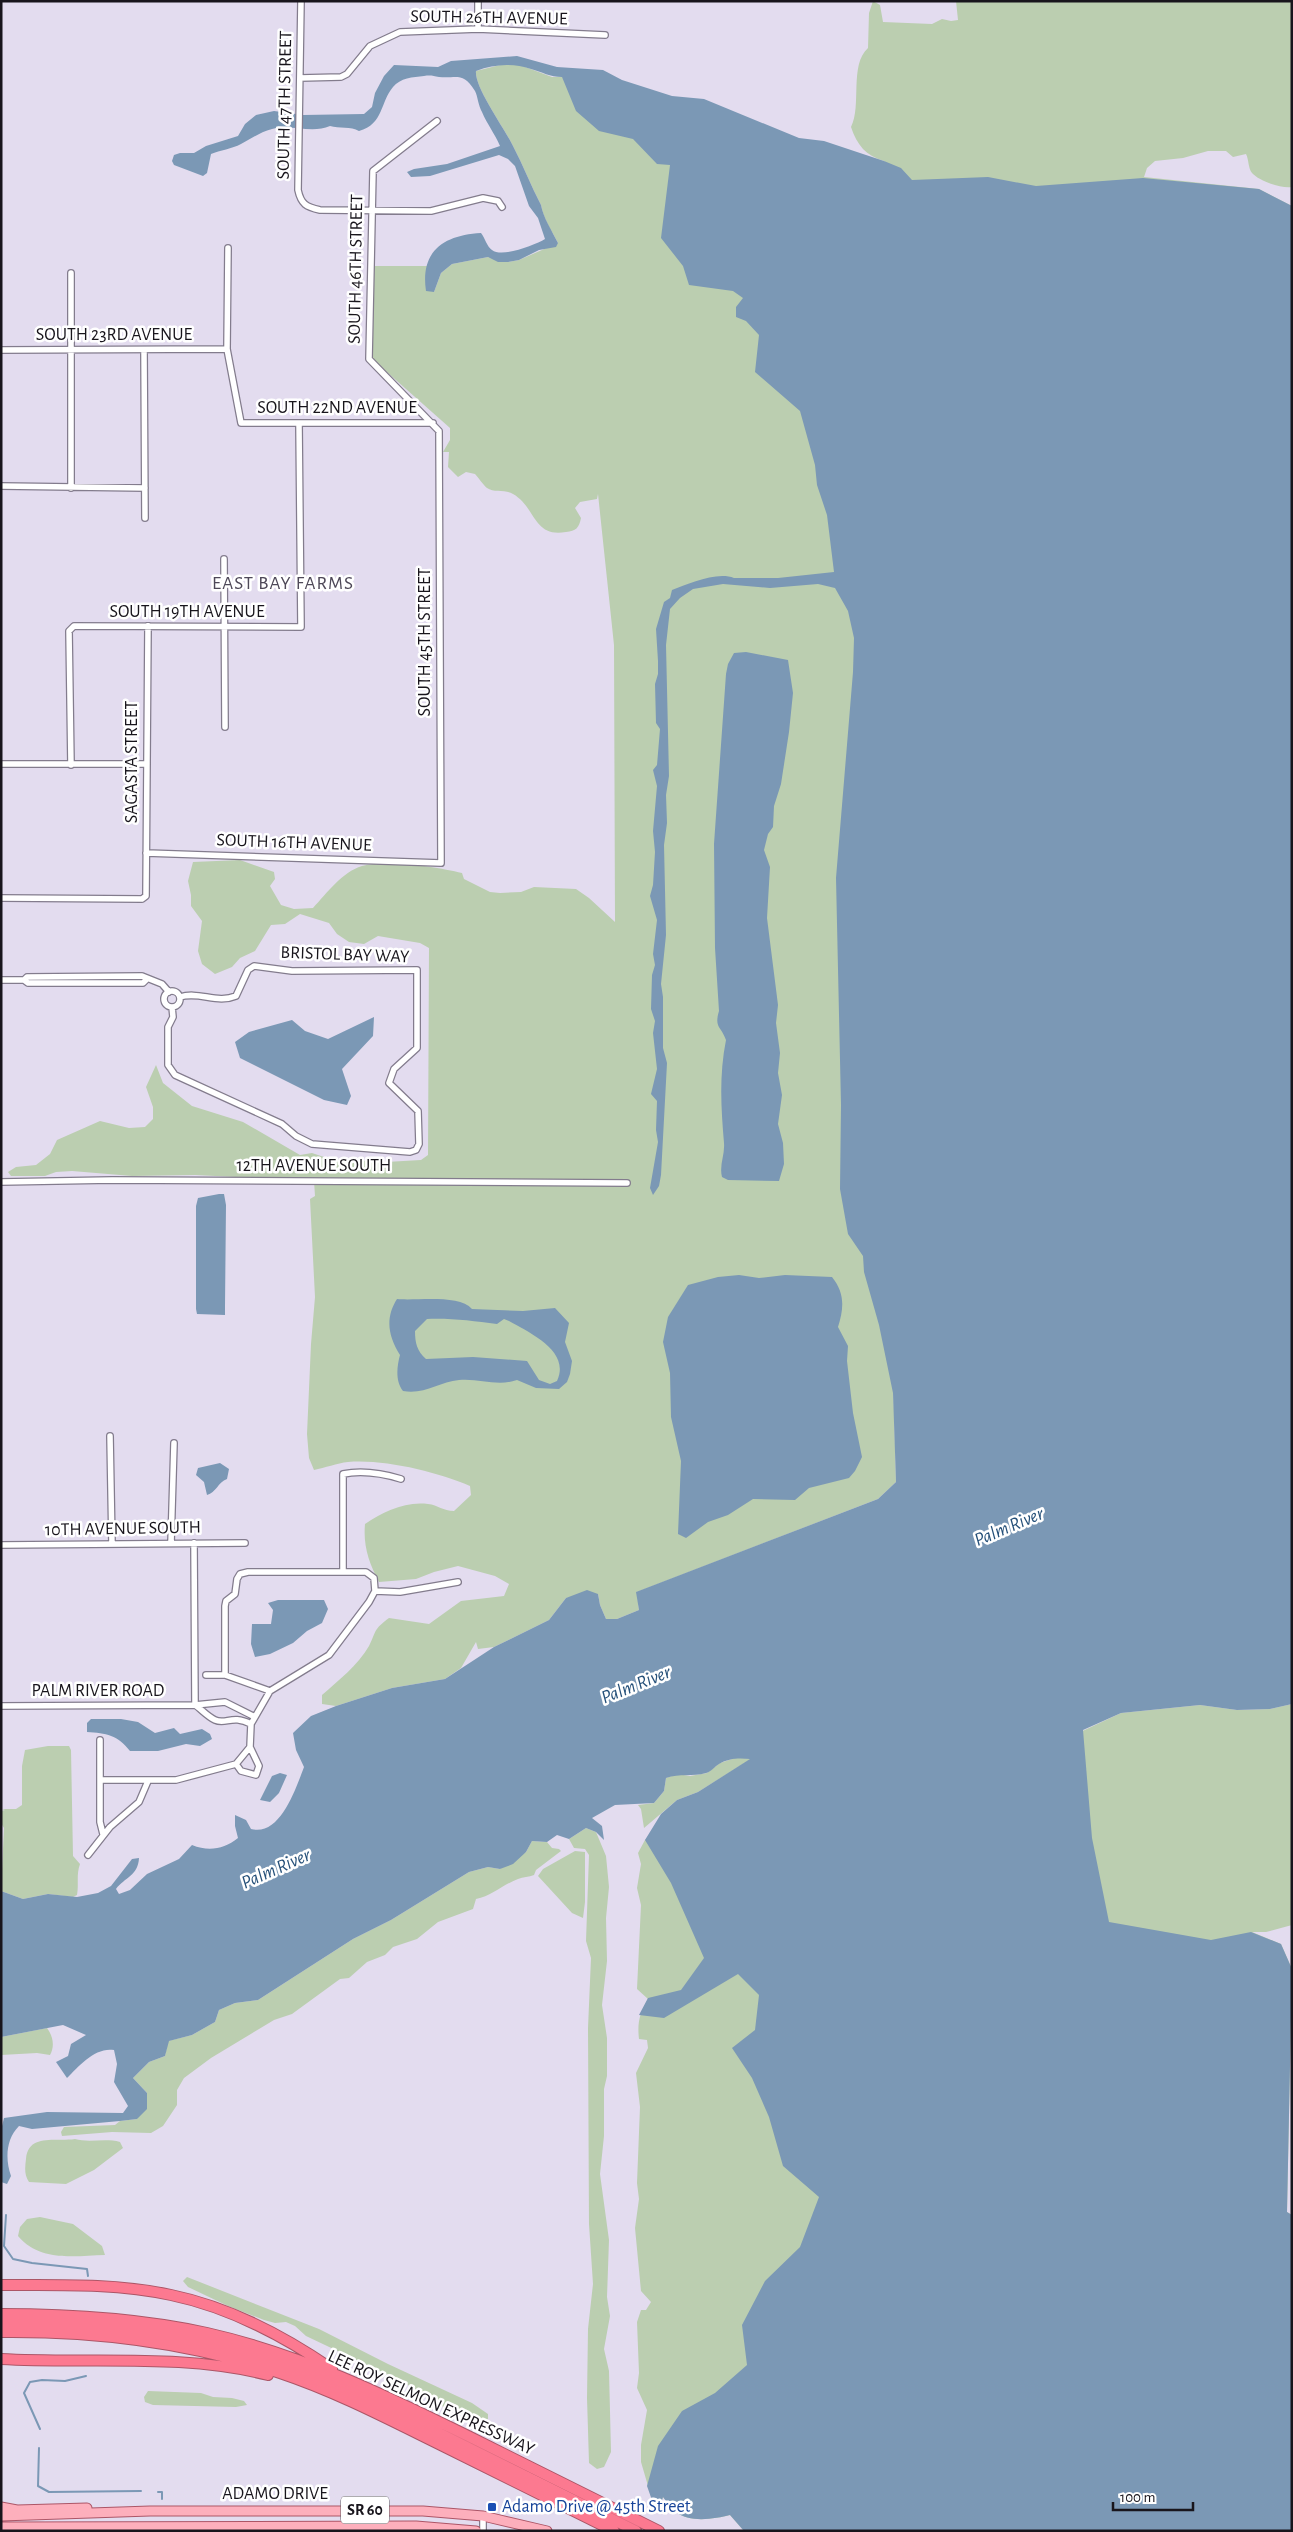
<svg xmlns="http://www.w3.org/2000/svg" width="1293" height="2532" font-family="'Alegreya Sans',sans-serif">
  <style>
    .green { fill: #bbceb0 }
    .water { fill: #7b98b5; fill-rule: evenodd }
    .lines { fill: none; stroke-linecap: round; stroke-linejoin: round }
    .stream { stroke: #7b98b5; stroke-width: 2 }
    .minor-casing { stroke: #837c8d; stroke-width: 8 }
    .primary-casing { stroke: #ac5667; stroke-width: 11 }
    .motorway-casing { stroke: #ac5667; stroke-width: 12 }
    .minor { stroke: #fff; stroke-width: 5.5 }
    .primary { stroke: #fdafbc; stroke-width: 9 }
    .motorway { stroke: #fc7990; stroke-width: 10 }
    .transit-dot { fill: #1a4fb4; stroke: #fff; stroke-width: 2 }
    .labels { text-anchor: middle; dominant-baseline: central; stroke-width: 5; stroke-linejoin: round; paint-order: stroke }
    .shield { fill: #fff; stroke: #5d5b60; stroke-width: 1 }
    .shield-label { font-size: 16px; font-weight: bold; fill: #18151c }
    .street-label { font-size: 18px; fill: #18151c; stroke: #fff }
    .transit-label { font-size: 18px; fill: #164399; stroke: #fff; text-anchor: start }
    .neighbourhood-label { font-size: 19px; letter-spacing: 1px; fill: #4e4858; stroke: #fff }
    .water-label { font-size: 19px; font-style: italic; fill: #255079; stroke: #fff }
  </style>
  <rect width="100%" height="100%" fill="#e3dcef"/>
  <!-- green -->
  <path class="green" d="M873,1L880,5L883,22L932,24L942,19L951,21L958,20L956,1H1292V187C1282,189 1259,181 1252,173C1248,168 1249,160 1246,154L1233,157L1226,151H1208L1183,158L1155,161L1147,168L1144,177L1259,189L1292,206L1002,263L884,161C866,156 857,145 851,127C862,106 849,65 868,48L869,13Z
    M504,64L520,65L552,77H562L610,89L865,363L896,1482L878,1499L637,1592L639,1610L617,1619H606L600,1605L598,1594L566,1598L549,1620L494,1647L478,1649L476,1642L461,1668L445,1679L392,1688L336,1706L322,1704V1695C338,1681 358,1665 369,1646C377,1630 373,1630 389,1618L429,1624L461,1601L504,1596L509,1584L495,1576L458,1566L434,1572L416,1579L379,1582C369,1563 363,1546 365,1524C383,1512 405,1501 428,1504C438,1505 443,1511 454,1511L471,1495L470,1486C437,1472 385,1459 348,1462C337,1463 325,1468 314,1470L309,1458L307,1434L311,1344L315,1297L310,1199L315,1196L314,1181L195,1175L132,1176L72,1171L56,1172L45,1176H11L8,1172L16,1167L36,1165L50,1154L57,1140L100,1121L129,1128L145,1127L153,1119V1107L146,1087L156,1065L163,1083L192,1106L243,1122L300,1155L312,1153L330,1159L386,1162L421,1160L428,1155L429,948L420,943L378,936L364,944L349,942L337,934L329,923L300,914L285,924L271,925L255,951L240,958L232,967L215,974L202,964L198,951L202,921L191,906V895L188,881L193,862L240,860L274,872L275,879L270,886L281,905L294,909L313,908C327,893 342,872 362,866C387,859 437,867 462,873L464,879L490,892L500,893L521,892L534,887L576,889L589,898L615,922L614,645L598,494L597,499L580,502L575,508L581,518C579,528 576,531 566,532C533,538 536,507 513,494C505,489 494,493 487,488C483,485 479,478 475,474L466,472L458,477L448,467L449,452H443L450,440V428L371,358L372,266H427L434,292L441,273L452,264L488,257L508,262L519,260L558,243C552,231 543,218 541,205C531,186 523,165 513,146C505,129 474,87 476,71Z
    M1292,1704V1925L1266,1932H1252L1281,1944L1292,1969L1287,2212L1292,2215L1241,2406L1059,1742L1121,1713L1200,1705L1237,1710L1270,1709Z
    M48,1746H69L71,1750L73,1856L80,1864C76,1875 79,1884 77,1895L73,1897L48,1894L23,1899L1,1891L4,1828L1,1823V1811L5,1810L2,1809H16L22,1805V1766L25,1750Z
    M738,1757L751,1759L698,1792L677,1800L644,1828L641,1809L638,1805L654,1803L664,1791L666,1778L677,1774L690,1776L707,1773L720,1763Z
    M664,1823L883,2217L744,2531L730,2515C715,2519 689,2523 676,2512C671,2508 667,2502 663,2497L660,2506L653,2503L641,2462V2445L647,2410L637,2388L639,2373L637,2322L641,2310H646L651,2302L641,2291L635,2228L639,2199L637,2183L640,2107L636,2073L648,2048L647,2040L639,2039C637,2022 640,2013 648,1999L637,1989L641,1905L637,1888L641,1864L638,1853L645,1840Z
    M586,1828L596,1832L606,1856L609,1887L606,1918L607,1961L602,2005L607,2038V2076L604,2089V2136L600,2174L609,2240L607,2297L610,2316L604,2349L609,2371L611,2452L604,2467L597,2469L589,2463L587,2398L588,2329L593,2284L589,2224L588,2028L591,1958L586,1941L589,1855L585,1849L574,1848L569,1839Z
    M532,1841L547,1842L552,1848L559,1849L561,1851L536,1870L534,1875C529,1877 523,1877 518,1879C502,1885 492,1896 476,1899L473,1909L438,1922L417,1939L393,1947L385,1955L367,1962L349,1978L340,1979L292,2014L274,2020L211,2058L184,2078L177,2090V2105L163,2126L151,2133L112,2132L62,2136L61,2132L64,2127L115,2125L120,2121L137,2119L147,2093L133,2078L149,2062L165,2056L168,2041L192,2035L215,2022L219,2010L235,2003L258,2000L353,1939L391,1920L469,1872L488,1867L500,1869L526,1852Z
    M575,1851L585,1852V1902L583,1918L572,1913L538,1876L543,1869Z
    M47,2028C53,2036 55,2046 50,2055L37,2053L1,2055V2037Z
    M75,2139C88,2143 106,2138 120,2142L123,2148L94,2170L66,2184L29,2182C24,2175 25,2167 26,2159C28,2133 56,2142 75,2139Z
    M40,2217L73,2224L102,2246L105,2255C73,2256 40,2262 18,2236L20,2227L27,2219Z
    M187,2277L319,2329L388,2364L472,2403L488,2414V2419L483,2422L439,2405L405,2383L306,2336L295,2326L286,2322L275,2323L264,2320L228,2306L188,2287L183,2281Z
    M148,2391L201,2393L213,2397L232,2398L244,2401L247,2405L236,2407L153,2405L145,2402L144,2397Z"/>
  <!-- water -->
  <path class="water" d="M517,56L557,67L603,70L622,80L672,96L704,99L799,138L824,141L884,161L901,168L912,180L988,177L1036,186L1143,178L1259,189L1292,206V1704L1270,1709L1237,1710L1200,1705L1121,1713L1083,1730L1092,1838L1109,1922L1211,1940L1251,1932L1281,1944L1292,1969L1287,2212L1292,2215V2531H744L730,2515C715,2519 689,2523 676,2512C671,2508 667,2502 663,2497L660,2506L653,2503L647,2486L658,2446L682,2411L715,2393L747,2365L742,2325L765,2281L800,2247L819,2197L783,2166L769,2117L752,2078L732,2048L755,2030L759,1995L738,1974L664,2018L639,2015L648,1998L681,1990L704,1958L671,1883L645,1840L661,1814L677,1800L698,1792L750,1759C739,1758 729,1758 719,1764C714,1767 711,1772 706,1773C692,1777 680,1773 666,1778L664,1791L654,1803L615,1805L592,1818L602,1826L604,1840L596,1832L586,1828L569,1839L557,1835L547,1842L532,1841L526,1852L513,1864L500,1869L488,1867L469,1872L391,1920L353,1939L258,2000L235,2003L219,2010L215,2022L192,2035L169,2041L165,2056L149,2062L133,2078L147,2093V2109L137,2119L120,2121L32,2129L19,2126C6,2139 5,2159 11,2176L7,2184L1,2182V2130L4,2118L47,2112L123,2113L128,2106L114,2082L117,2064L114,2050C95,2047 79,2066 67,2078L56,2062L68,2056L71,2044L86,2035L63,2025L1,2037V1891L23,1899L48,1894L77,1897L98,1893L111,1886L132,1859L139,1858C138,1876 125,1877 116,1889L119,1894L130,1890L147,1874L179,1859L192,1845C209,1852 224,1849 238,1838L235,1826V1815L246,1820L251,1829C280,1837 296,1788 304,1767L296,1750L293,1733L311,1716L336,1706L392,1688L445,1679L494,1647L549,1620L566,1598L587,1590L598,1594L600,1605L606,1619H617L639,1610L636,1592L878,1499L896,1482L893,1393L879,1325L864,1272L863,1256L848,1234L840,1189L841,1105L836,878L853,672L854,638L848,611L835,588L818,584L770,588L723,584L693,589L680,598L670,609L666,645L669,776L666,795L667,823L664,845L666,935L661,984L663,997V1048L667,1063L661,1175L659,1186L653,1195L650,1188L658,1142L656,1130L657,1101L651,1094L657,1069L653,1033L655,1021L651,1009L652,975L655,965L653,954L657,920L650,896L653,885L655,852L653,831L657,786L653,770L657,765L660,729L656,723L655,684L658,674V661L656,629L664,602L670,598L672,590C688,584 717,571 734,578H778L834,572L827,515L817,485L815,465L800,411L755,372L759,335L746,321L736,317V307L743,298L733,291L689,285L683,266L661,238L670,165L657,164L633,139L599,131L576,111L562,77C550,77 542,72 531,69C512,63 495,64 476,71C474,87 505,129 513,146C523,165 531,186 541,205C543,217 552,231 558,243L556,247L539,250L519,260L508,262H498L488,257L452,264L441,273L434,292L426,291C420,251 444,235 481,233C485,238 487,247 492,250C502,258 535,245 545,239L538,218L529,206L515,166L508,159L499,155L430,176L411,177L407,172L414,169L447,164L500,146C495,134 487,124 482,112C478,105 478,97 475,91C463,71 456,79 439,77C433,76 431,75 424,76C413,77 400,78 393,87C380,102 384,124 359,131C351,126 339,129 330,126C312,134 291,124 272,129C260,132 251,139 241,144C232,149 220,150 211,154L207,173L203,176L174,165L172,161L174,155L180,153H194L206,146L238,136L245,124L256,115L274,111L303,115L364,114L372,107L375,93L384,76L394,65L438,67L451,61Z
    M746,652L788,660L793,693L789,732L781,784L774,806L773,827L768,834L764,850L770,867L767,918L778,1005L776,1023L780,1053L778,1073L782,1095L778,1124L783,1143L784,1164L779,1181L728,1180L722,1177C719,1165 725,1155 724,1143C721,1108 719,1075 726,1040C721,1026 714,1028 719,1011L715,948L714,844L726,674L728,664L734,653Z
    M374,1017L373,1036L342,1069L351,1096L347,1105L324,1100L240,1058L235,1042L249,1032L292,1020L305,1031L328,1039Z
    M219,1194H224L226,1205L225,1306V1315L197,1314L196,1309V1206L198,1198Z
    M739,1275L759,1278L785,1275L832,1277C845,1293 844,1308 838,1327L848,1346L847,1361L853,1413L862,1457L855,1471L849,1478L809,1488L795,1500L753,1499L728,1515L708,1522L686,1538L678,1534L681,1461L671,1417L670,1373L663,1342L668,1317L688,1285L718,1277Z
    M397,1299C417,1301 459,1294 472,1309L523,1311L555,1308L569,1323L565,1342L572,1361L570,1374L567,1382L559,1389L536,1388L517,1380C497,1387 479,1378 459,1380C439,1382 424,1395 403,1391C395,1381 397,1366 400,1355C388,1336 385,1318 397,1299ZM427,1319C451,1318 473,1321 497,1324L504,1319L509,1321C530,1333 571,1351 557,1381L550,1384L539,1380L527,1361L473,1357L426,1359C417,1351 415,1343 415,1331Z
    M220,1463L229,1469L227,1479C218,1482 216,1493 207,1495L204,1482L196,1475L198,1468Z
    M278,1600H324L328,1609L322,1623L307,1631L293,1643L270,1654L255,1657L251,1644L252,1624H271L273,1610L268,1603Z
    M91,1719H121L138,1722L155,1733L174,1728L180,1734L202,1729L210,1734L212,1739L200,1746L186,1744L158,1751H130C118,1735 106,1733 87,1732V1723Z
    M280,1773L287,1775L279,1793L270,1802L260,1800L272,1776Z"/>
  <g class="lines">
    <!-- stream -->
    <path class="stream" d="M6,2215L4,2246L13,2259L32,2263L87,2269L88,2276
      M40,2429L24,2393L30,2382L42,2380L65,2381L86,2376
      M39,2448L38,2486L49,2492L141,2491
      M158,2492H162V2499"/>
    <defs>
      <path id="minor" d="M301,1L298,190C301,204 306,207 320,210L431,211L483,198L498,201L502,207
        M478,1V29
        M300,78L341,77L347,74L370,46L400,32L478,29L605,35
        M228,248L227,349L241,423H433
        M71,273V488
        M1,350L227,349
        M144,350L145,518
        M1,486L145,488
        M224,559L225,727
        M1,764H147
        M71,765L69,631L74,626L301,627L299,424
        M146,853L441,863L439,431L369,359L373,171L437,121
        M1,898L142,899L146,896L148,626
        M1,980H24L27,977L142,976L162,984L169,992
        M24,980L28,983H143L147,979
        M164 999a8 8 0 1 1 16 0a8 8 0 1 1-16 0Z
        M172,1007L173,1017L168,1027V1065L175,1075L282,1124L296,1136L312,1144L410,1152L416,1150L419,1144L418,1111L389,1083L394,1069L417,1048V970L292,971L254,966L248,970L236,996C217,1004 199,991 180,997
        M1,1182L112,1180L627,1183
        M110,1436L112,1544
        M171,1543L174,1443
        M194,1543L195,1705
        M1,1545L245,1543
        M343,1571V1474C363,1470 381,1473 401,1479
        M375,1591L400,1592L458,1582
        M206,1675H225L270,1691
        M195,1705C201,1709 208,1717 215,1720C226,1725 232,1714 251,1724
        M1,1706L195,1705L225,1702L255,1717
        M100,1740V1822L103,1834
        M236,1764L241,1771L256,1775L259,1766L250,1747
        M100,1780H176L236,1764L250,1747L251,1724L270,1691L329,1655L369,1602L375,1591L374,1578L366,1572H248L240,1574L237,1579L235,1594L226,1601L225,1606V1675
        M88,1855L110,1827L139,1802L148,1781
        M483,2531V2516"/>
      <path id="primary" d="M1,2507L17,2510L87,2508
        M1,2516L150,2511H423L483,2516L547,2531
        M1,2527L416,2526L476,2531"/>
      <path id="motorway" d="M1,2285C57,2285 117,2283 171,2295C229,2307 284,2336 332,2369
        M1,2314C71,2314 139,2318 207,2333C300,2354 385,2395 470,2437C533,2468 596,2499 659,2531
        M1,2322C84,2322 165,2330 244,2352C315,2372 381,2404 447,2437C510,2468 573,2499 636,2531
        M1,2332C96,2331 189,2342 280,2373C337,2392 390,2420 445,2447C501,2475 557,2503 614,2531
        M1,2359C90,2364 181,2353 268,2375"/>
    </defs>
    <!-- minor casing -->
    <use href="#minor" class="minor-casing"/>
    <!-- primary casing -->
    <use href="#primary" class="primary-casing"/>
    <!-- motorway casing -->
    <use href="#motorway" class="motorway-casing"/>
    <!-- minor -->
    <use href="#minor" class="minor"/>
    <!-- primary -->
    <use href="#primary" class="primary"/>
    <!-- motorway -->
    <use href="#motorway" class="motorway"/>
  </g>
  <!-- markers -->
  <rect class="transit-dot" x="487" y="2502" width="10" height="10" rx="2.5"/>
  <g class="labels">
    <!-- shield labels -->
    <rect class="shield" x="341" y="2496.5" width="48" height="27" rx="4"/>
    <g class="shield-label">
      <text x="365" y="2510">SR 60</text>
    </g>
    <!-- street labels -->
    <g class="street-label">
      <text transform="translate(489 18) rotate(1)">SOUTH 26TH AVENUE</text>
      <text transform="translate(285 105) rotate(-89)">SOUTH 47TH STREET</text>
      <text transform="translate(356 269) rotate(-89)">SOUTH 46TH STREET</text>
      <text x="114" y="335">SOUTH 23RD AVENUE</text>
      <text x="337" y="408">SOUTH 22ND AVENUE</text>
      <text x="187" y="612">SOUTH 19TH AVENUE</text>
      <text transform="translate(425 642) rotate(-90)">SOUTH 45TH STREET</text>
      <text transform="translate(132 762) rotate(-90)">SAGASTA STREET</text>
      <text transform="translate(294 843) rotate(2)">SOUTH 16TH AVENUE</text>
      <text transform="translate(345 955) rotate(2)">BRISTOL BAY WAY</text>
      <text x="314" y="1166">12TH AVENUE SOUTH</text>
      <text transform="translate(123 1529) rotate(-1)">10TH AVENUE SOUTH</text>
      <text x="98" y="1691">PALM RIVER ROAD</text>
      <text transform="translate(431 2403) rotate(25)">LEE ROY SELMON EXPRESSWAY</text>
      <text x="275" y="2494">ADAMO DRIVE</text>
    </g>
    <!-- transit labels -->
    <g class="transit-label">
      <text x="502" y="2507">Adamo Drive @ 45th Street</text>
    </g>
    <!-- neighbourhood labels -->
    <g class="neighbourhood-label">
      <text x="283" y="583">EAST BAY FARMS</text>
    </g>
    <!-- water labels -->
    <g class="water-label">
      <text transform="translate(1009 1527) rotate(-23)">Palm River</text>
      <text transform="translate(636 1685) rotate(-22)">Palm River</text>
      <text transform="translate(276 1869) rotate(-24)">Palm River</text>
    </g>
  </g>
  <!-- border -->
  <rect width="1293" height="2532" fill="none" stroke="#18151c" stroke-width="5"/>
  <!-- scale -->
  <path d="M1113 2502v8h80v-8" fill="none" stroke="#18151c" stroke-width="2.5"/>
  <text x="1120" y="2502" font-size="15" fill="#18151c" stroke="#ffffff" stroke-width="4" paint-order="stroke">100 m</text>
</svg>
